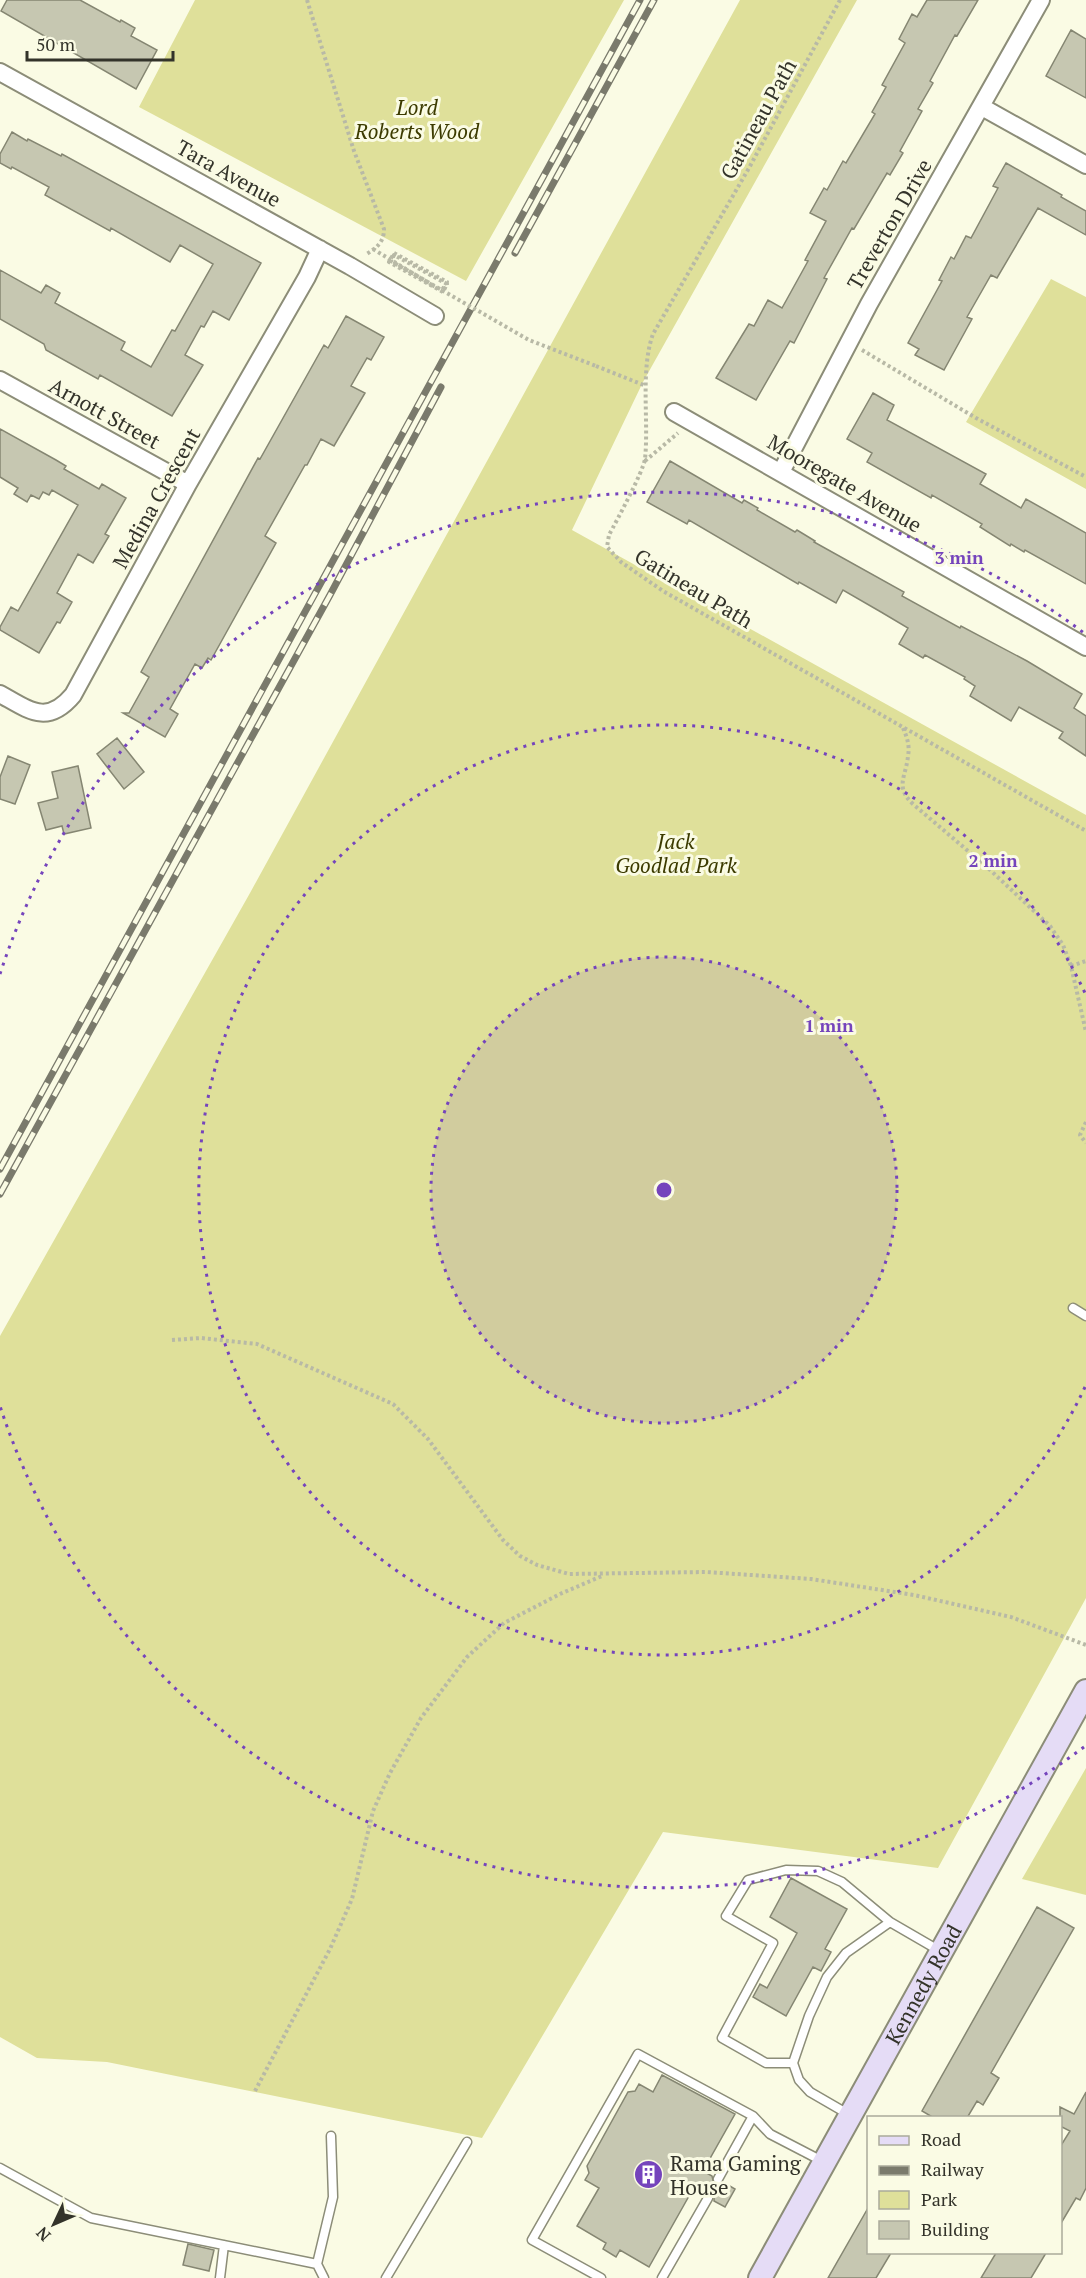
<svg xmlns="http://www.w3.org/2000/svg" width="1086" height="2278" font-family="'PT Serif',serif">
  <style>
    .green { fill: #dfe09a }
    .building { fill: #c6c7b1; stroke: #858672; stroke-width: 1.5 }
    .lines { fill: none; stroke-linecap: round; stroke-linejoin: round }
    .service-casing { stroke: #8c8d78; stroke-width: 11 }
    .minor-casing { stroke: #8c8d78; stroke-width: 20 }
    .secondary-casing { stroke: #8c8d78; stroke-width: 26 }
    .path { stroke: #b8b9a6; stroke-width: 4; stroke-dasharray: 3 3; stroke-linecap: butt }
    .service { stroke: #fff; stroke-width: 8 }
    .minor { stroke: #fff; stroke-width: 16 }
    .secondary { stroke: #e5dcf6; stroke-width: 22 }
    .rail-casing { stroke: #7a7a6c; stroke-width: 7 }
    .rail { stroke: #fafbe4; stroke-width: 4.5; stroke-dasharray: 14; stroke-linecap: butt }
    .path-bridge { stroke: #b8b9a6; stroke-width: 4; stroke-dasharray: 3 3; stroke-linecap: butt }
    .ring { fill: none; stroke: #7544bc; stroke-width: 3; stroke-dasharray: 3 6 }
    .labels { text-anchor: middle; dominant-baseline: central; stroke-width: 6; stroke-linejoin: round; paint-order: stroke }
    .park-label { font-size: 21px; font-style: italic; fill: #3c3b00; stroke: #fafbe4 }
    .street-label { font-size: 21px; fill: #33332a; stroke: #fafbe4 }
    .poi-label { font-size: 21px; fill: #33332a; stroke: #fafbe4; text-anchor: start }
    .centre { fill: #7544bc; stroke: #fafbe4; stroke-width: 3 }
    .ring-label { font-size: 18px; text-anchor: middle; font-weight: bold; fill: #7544bc; stroke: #fafbe4; stroke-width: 6; stroke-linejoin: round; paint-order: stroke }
  </style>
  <rect width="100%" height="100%" fill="#fafbe4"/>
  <!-- green -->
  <path class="green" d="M195,0H624L466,281L139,107Z
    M740,0H857L643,382L572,530L1086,815V1598L938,1868L663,1832L482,2138L107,2062L37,2058L0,2037V1336L250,893Z
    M1051,279L1086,297V489L966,422Z
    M1086,1768V1895L1022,1879Z"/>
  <!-- building -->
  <path class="building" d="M7,0H80L120,22L121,20L135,28L131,36L157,50L136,89L1,11Z
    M927,0H978L957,36L955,35L930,81L933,83L918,109L922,111L900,151L903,153L890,175L887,173L854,229L852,228L824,278L827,279L794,343L790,341L756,400L716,378L749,324L754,326L768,300L782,308L808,261L805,260L826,221L810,213L824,188L827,190L843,161L846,163L875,114L872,112L886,87L882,85L905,43L899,39L912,14L917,17Z
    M1071,30L1086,39V98L1046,76Z
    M12,132L27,141L28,139L61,156L62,154L261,263L229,320L213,311L204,327L201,326L185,355L203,365L172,416L100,375L98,379L46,350L44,344L0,319V270L41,293L46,285L60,293L55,303L125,342L121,350L151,367L172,330L175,331L213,264L180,245L170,262L111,228L110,231L45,195L49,187L12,167L11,169L0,163V154Z
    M1006,163L1062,195L1061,197L1086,211V235L1038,208L997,278L991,275L967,317L972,319L944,370L915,355L919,349L908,343L942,281L939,280L951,257L954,259L966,236L971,238L998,188L993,186Z
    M346,316L384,337L371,360L367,358L351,386L365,393L334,446L321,439L307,465H305L265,536L276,543L211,660L208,658L202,668L195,664L170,709L178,714L165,737L123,713H129L149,677L141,672L258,458L260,459L324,345L328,348Z
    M873,393L894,405L887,420L986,474L980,484L1021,508L1026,499L1086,533V584L1025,550L1024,552L1011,544L1010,546L980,527L982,524L932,495L931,498L867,462L872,453L847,439Z
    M0,429L56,460L66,466L64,469L99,489L102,484L126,498L105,534L109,536L93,563L78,554L57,593L72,602L60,623L57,622L39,653L0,630V627L11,607L18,611L78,505L52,490L49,495L43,492L39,499L31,495L27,502L14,494L18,488L0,477Z
    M670,461L742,503L744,500L758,508L757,510L795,532L797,530L815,541L814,542L904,592L902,596L960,628L961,626L1027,661L1082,694L1074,708L1086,716V756L1059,738L1063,732L1019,707L1011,721L970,696L975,686L964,679L965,677L925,655L923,658L899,644L908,628L881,612L843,590L836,603L799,582L798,584L689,520L687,524L647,502Z
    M117,738L144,772L124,789L97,754Z
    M8,756L30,765L15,804L0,799V777Z
    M78,766L91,828L64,834L62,826L46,830L38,803L58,798L52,772Z
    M791,1878L847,1909L825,1949L831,1952L821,1971L813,1967L786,2016L753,1997L760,1984L767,1988L797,1933L770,1917Z
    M1037,1907L1074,1928L991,2073L999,2078L983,2105L977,2101L967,2118H934L922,2111Z
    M662,2075L735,2114L703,2171L712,2176L714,2184L719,2185L723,2182L735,2189L725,2207L714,2201V2195L711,2192L703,2195L693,2189L649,2267L620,2250L616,2257L603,2249L606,2243L577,2226L599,2188L585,2180L589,2173L587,2166L628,2092L635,2091L639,2084L653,2092Z
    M1086,2092V2188L1080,2200L1076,2198L1060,2225V2147L1070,2131L1060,2126V2107L1074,2114Z
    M868,2208V2253H891L876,2278H828Z
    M188,2244L214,2250L209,2271L183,2265Z
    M996,2253H1046L1031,2278H981Z"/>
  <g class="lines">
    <defs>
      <path id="service" d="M1073,1308L1086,1316
        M793,2063H766L722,2038L773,1943L726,1916L748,1880L786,1870L818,1871L842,1882L890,1922L940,1951
        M848,2114L810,2092L799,2080L793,2063L809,2016L827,1977L846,1953L890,1922
        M0,2168L91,2218L317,2264
        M718,2179L753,2116
        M220,2278L224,2245
        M324,2278L317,2264L333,2197L331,2136
        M386,2278L467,2142
        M601,2278L532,2240L638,2054L753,2116L770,2134L824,2162
        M662,2278L708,2198"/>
      <path id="minor" d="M0,72L350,266L435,316
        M982,107L1086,165
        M0,380L188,484
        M674,412L1086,647
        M781,472L869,304L1041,0
        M0,694C29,710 47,726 73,695L188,484L307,277L320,249"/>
      <g id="secondary">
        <path id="s1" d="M760,2278L1086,1691"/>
      </g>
    </defs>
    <!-- service casing -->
    <use href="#service" class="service-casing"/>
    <!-- minor casing -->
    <use href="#minor" class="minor-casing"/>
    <!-- secondary casing -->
    <use href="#secondary" class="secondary-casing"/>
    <!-- path -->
    <path class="path" d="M307,0L354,151L384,229C384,243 376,248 365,255
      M840,0L749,168L653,334C640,370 649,421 645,459C643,472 617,520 609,535L607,547L621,562L663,591L1086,831
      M373,249L432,285
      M862,350L976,418L1086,477
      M596,366L646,386
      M645,461L678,433
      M903,728C907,737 910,746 908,756C906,777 894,787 914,805L988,868L1050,926L1063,945L1071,966L1086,1032
      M1071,966L1086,961
      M1086,1122L1080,1135L1086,1143
      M172,1340L201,1338L257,1344L393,1404L428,1439L503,1540L520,1556L537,1565L569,1574L706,1572L811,1579L914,1595L1011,1617L1086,1645
      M255,2091L330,1949L352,1899L373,1811L390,1773L421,1718L467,1657L504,1623L560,1594L602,1576"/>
    <!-- service -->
    <use href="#service" class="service"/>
    <!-- minor -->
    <use href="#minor" class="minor"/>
    <!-- secondary -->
    <use href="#secondary" class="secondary"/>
    <defs>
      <path id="rail" d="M515,253L654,0
        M0,1169L640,0
        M0,1194L330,595L441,387"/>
    </defs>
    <!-- rail casing -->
    <use href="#rail" class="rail-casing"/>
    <!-- rail -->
    <use href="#rail" class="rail"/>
    <!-- path-bridge -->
    <path class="path-bridge" d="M432,285L442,290L447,282L394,253L389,262L443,292L447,284L394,255L391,261L529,340L596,366"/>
  </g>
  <!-- distance rings -->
  <circle cx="664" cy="1190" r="233" fill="#7544bc" fill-opacity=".12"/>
  <g class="ring">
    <circle cx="664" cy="1190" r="233"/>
    <path d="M1085 1387A465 465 0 1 1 1085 993"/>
    <path d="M1084 1747A698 698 0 0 1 0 1406M0 974A698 698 0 0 1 1084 633"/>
  </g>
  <!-- icons -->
  <defs>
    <symbol id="building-disc" viewBox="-11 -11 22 22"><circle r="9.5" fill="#7544bc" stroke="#fafbe4"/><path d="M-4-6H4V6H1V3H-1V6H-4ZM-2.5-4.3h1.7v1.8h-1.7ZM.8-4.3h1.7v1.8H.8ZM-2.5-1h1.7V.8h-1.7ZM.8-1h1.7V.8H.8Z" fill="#fff"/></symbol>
  </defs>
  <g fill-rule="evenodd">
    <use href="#building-disc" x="632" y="2158" width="33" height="33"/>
  </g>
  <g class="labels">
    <!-- park labels -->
    <g class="park-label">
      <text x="417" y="107">Lord<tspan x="417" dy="24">Roberts Wood</tspan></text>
      <text x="676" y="841">Jack<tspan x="676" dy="24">Goodlad Park</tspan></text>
    </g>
    <!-- street labels -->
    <g class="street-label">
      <text transform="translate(758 119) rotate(-61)">Gatineau Path</text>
      <text transform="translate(229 173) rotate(29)">Tara Avenue</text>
      <text transform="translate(889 224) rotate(-60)">Treverton Drive</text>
      <text transform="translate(105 413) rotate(29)">Arnott Street</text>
      <text transform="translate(845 483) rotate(30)">Mooregate Avenue</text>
      <text transform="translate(156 498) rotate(-61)">Medina Crescent</text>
      <text transform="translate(694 588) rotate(31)">Gatineau Path</text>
      <text stroke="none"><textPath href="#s1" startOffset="336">Kennedy Road</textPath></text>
    </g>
    <!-- poi labels -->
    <g class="poi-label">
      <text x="670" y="2163">Rama Gaming<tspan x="670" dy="24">House</tspan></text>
    </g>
  </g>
  <circle cx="664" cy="1190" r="9" class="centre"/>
  <g class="ring-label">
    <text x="959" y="564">3 min</text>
    <text x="993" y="867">2 min</text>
    <text x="829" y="1032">1 min</text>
  </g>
  <!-- legend -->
  <rect x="867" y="2116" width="195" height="138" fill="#fafbe4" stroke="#aaab9a" stroke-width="1.5"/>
  <rect x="879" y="2136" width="30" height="9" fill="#e5dcf6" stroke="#aaab9a" stroke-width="1.5"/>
  <text x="921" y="2146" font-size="18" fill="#33332a">Road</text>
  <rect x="879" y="2166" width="30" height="9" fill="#7a7a6c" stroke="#aaab9a" stroke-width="1.5"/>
  <text x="921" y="2176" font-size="18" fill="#33332a">Railway</text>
  <rect x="879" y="2191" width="30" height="18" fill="#dfe09a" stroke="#aaab9a" stroke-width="1.5"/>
  <text x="921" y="2206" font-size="18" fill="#33332a">Park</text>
  <rect x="879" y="2221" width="30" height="18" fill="#c6c7b1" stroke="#aaab9a" stroke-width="1.5"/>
  <text x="921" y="2236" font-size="18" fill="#33332a">Building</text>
  <!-- north arrow -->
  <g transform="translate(54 2224) rotate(226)" stroke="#fafbe4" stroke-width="4.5" paint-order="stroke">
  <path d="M0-4.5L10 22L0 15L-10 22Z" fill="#33332a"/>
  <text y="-9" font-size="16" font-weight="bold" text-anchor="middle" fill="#33332a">N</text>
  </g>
  <!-- scale -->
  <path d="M27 51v9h146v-9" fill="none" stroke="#33332a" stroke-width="3"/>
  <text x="36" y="51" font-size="18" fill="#33332a" stroke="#fafbe4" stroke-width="4.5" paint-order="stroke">50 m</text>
</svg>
